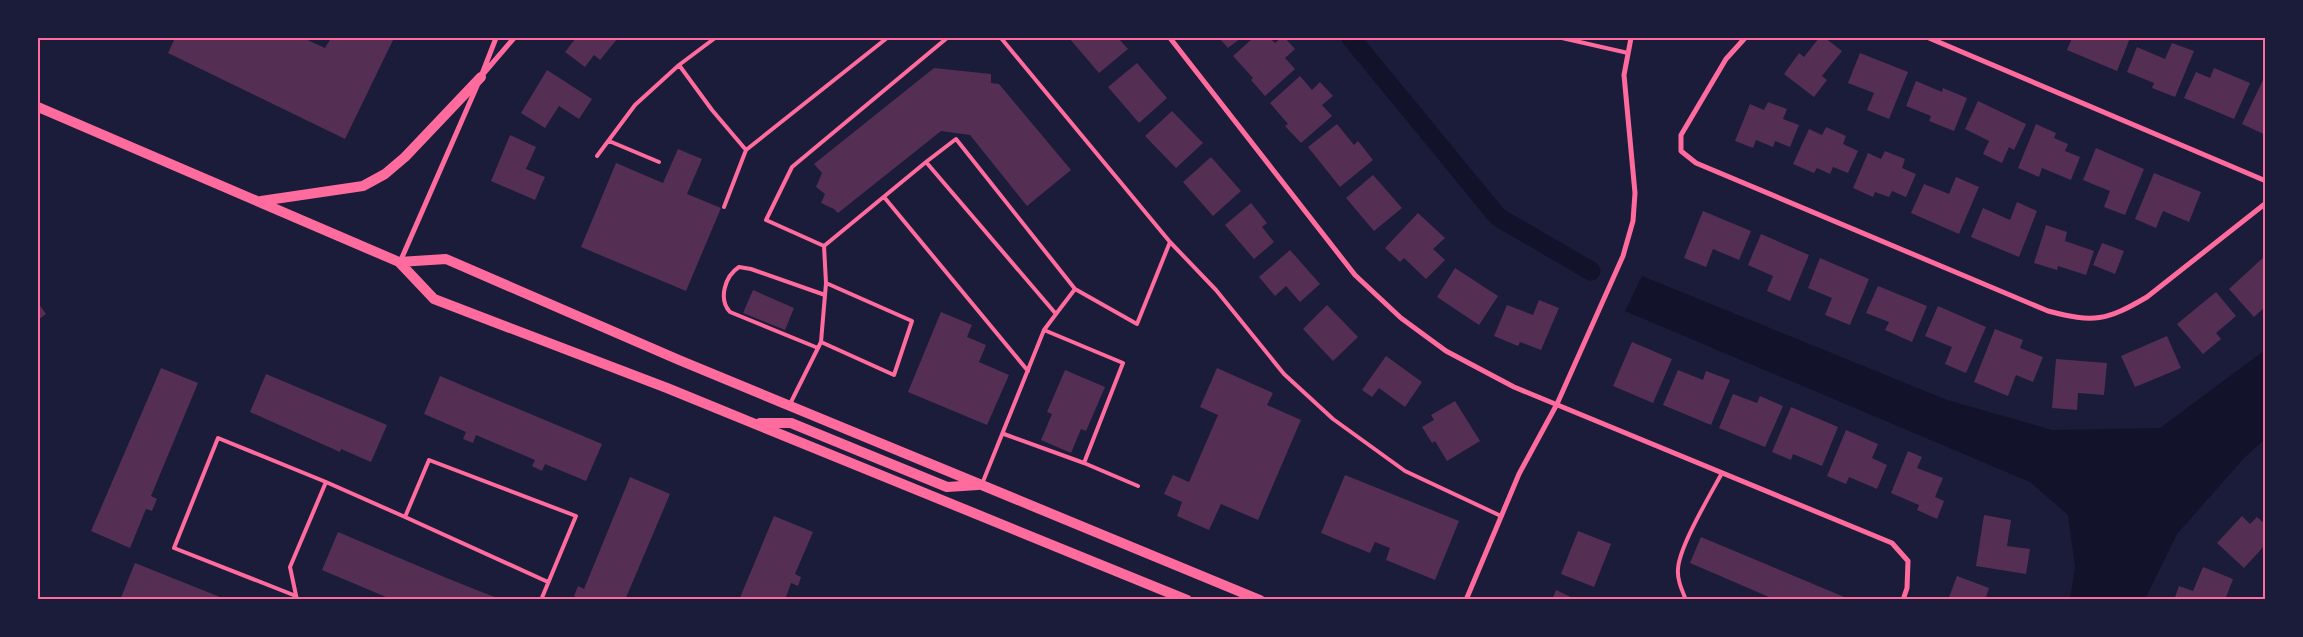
<svg xmlns="http://www.w3.org/2000/svg" width="2303" height="637" font-family="'DM Sans',sans-serif">
  <style>
    .water { fill: #12122b }
    .lines { fill: none; stroke-linecap: round; stroke-linejoin: round }
    .canal { stroke: #12122b; stroke-width: 19 }
    .building { fill: #542f53 }
    .service { stroke: #ff6b9d; stroke-width: 4 }
    .minor { stroke: #ff6b9d; stroke-width: 5 }
    .secondary { stroke: #ff6b9d; stroke-width: 10 }
    .neatline { fill: none; stroke: #ff6b9d; stroke-width: 2 }
  </style>
  <rect width="100%" height="100%" fill="#1b1b3a"/>
  <!-- water -->
  <path class="water" d="M1642,276L1947,400L2052,430L2160,428L2265,350V439L2244,458L2177,534L2145,599H2070L2075,567L2068,515L2030,482L1625,311Z"/>
  <g class="lines">
    <!-- canal -->
    <path class="canal" d="M1351,38L1498,217L1591,271"/>
  </g>
  <!-- building -->
  <path class="building" d="M175,38H303L325,48L331,38H394L345,139L168,53Z
    M576,38H618L600,60L594,55L585,67L565,52Z
    M1069,38H1118L1128,49L1099,73Z
    M1219,38H1241L1228,48Z
    M1253,38H1270L1275,43L1281,38H1285L1295,49L1285,58L1295,69L1265,96L1251,80L1253,78L1233,56Z
    M1819,38H1825L1842,51L1822,76L1827,80L1814,97L1784,74L1799,53L1804,57Z
    M2072,38H2130L2117,71L2067,50Z
    M2172,43L2194,51L2175,97L2152,88L2154,83L2127,72L2137,47L2165,59Z
    M1860,53L1908,72L1889,119L1867,110L1874,93L1848,83Z
    M1137,63L1167,98L1139,123L1108,87Z
    M934,68L991,74V83L999,84L1071,170L1027,206L970,135L941,131L838,213L834,209L821,203L825,194L816,187L822,173L814,164Z
    M2214,68L2250,83L2234,119L2184,98L2196,72L2210,78Z
    M547,70L592,99L579,119L559,106L545,128L521,113Z
    M1300,76L1312,90L1320,82L1333,96L1322,105L1332,116L1301,143L1285,126L1288,124L1270,103Z
    M2263,80L2266,81V135L2242,124Z
    M1916,81L1942,92L1943,88L1967,98L1954,131L1929,121L1931,116L1906,106Z
    M1978,101L2026,124L2014,150L2009,147L2002,163L1983,154L1989,141L1965,129Z
    M1768,102L1787,109L1783,119L1799,125L1790,147L1775,141L1773,147L1756,140L1753,148L1735,141L1750,104L1764,110Z
    M1172,111L1203,143L1176,168L1145,136Z
    M1337,124L1354,145L1358,141L1373,160L1340,187L1308,147Z
    M2036,124L2056,133L2054,138L2068,144L2065,151L2080,157L2071,180L2042,168L2039,177L2018,168Z
    M1826,127L1846,136L1843,144L1858,151L1848,173L1833,167L1830,174L1817,168L1814,173L1793,164L1809,129L1822,135Z
    M510,135L536,147L526,169L545,177L535,200L491,181Z
    M2096,148L2144,169L2125,215L2104,207L2110,191L2083,180Z
    M678,149L702,159L687,194L721,208L686,291L581,247L616,163L663,183Z
    M1885,151L1905,159L1902,168L1916,174L1906,197L1892,191L1889,197L1875,192L1873,197L1853,188L1868,153L1881,159Z
    M1211,157L1241,191L1213,216L1183,182Z
    M2154,173L2201,192L2189,222L2163,211L2156,228L2135,219Z
    M1373,175L1402,208L1374,231L1346,198Z
    M1956,177L1979,187L1959,234L1911,213L1924,184L1949,194Z
    M2017,202L2037,211L2019,257L1971,237L1983,208L2010,220Z
    M1251,203L1267,223L1262,227L1274,242L1254,259L1225,225Z
    M1703,211L1751,231L1739,260L1713,249L1706,267L1684,258Z
    M1418,213L1445,238L1433,249L1445,260L1426,279L1404,258L1400,262L1385,248Z
    M2046,225L2067,232L2065,241L2094,251L2086,275L2058,266L2057,270L2034,263Z
    M1761,234L1809,255L1790,301L1767,291L1773,276L1748,265Z
    M2102,243L2124,251L2115,274L2093,265Z
    M1290,250L1320,284L1300,302L1286,286L1275,296L1259,277Z
    M2266,255V306L2254,317L2229,289Z
    M1820,258L1869,279L1850,325L1825,315L1832,298L1808,288Z
    M1455,268L1498,296L1479,325L1437,297Z
    M1878,286L1927,306L1912,342L1885,330L1889,322L1866,313Z
    M753,290L794,308L785,330L743,313Z
    M2216,292L2236,316L2216,333L2221,339L2203,354L2177,324Z
    M1539,300L1559,308L1541,350L1520,342L1518,346L1494,336L1507,305L1533,315Z
    M38,303L46,314L38,320Z
    M1327,305L1358,337L1333,361L1303,329Z
    M1938,306L1986,327L1966,373L1945,364L1952,347L1925,336Z
    M941,312L972,325L967,337L986,345L979,362L1009,375L987,425L908,392Z
    M1995,329L2023,340L2020,348L2043,357L2033,382L2016,375L2008,396L1974,382Z
    M2167,336L2181,368L2135,387L2121,356Z
    M1632,342L1672,359L1653,403L1613,386Z
    M1386,356L1422,382L1405,407L1379,388L1372,397L1362,390Z
    M2056,359L2107,363L2104,395L2078,393L2077,410L2052,408Z
    M161,368L198,383L151,496L157,499L152,511L146,509L130,548L91,531Z
    M1217,368L1273,393L1267,405L1301,420L1258,520L1221,504L1209,530L1177,516L1182,502L1164,494L1173,475L1189,482L1218,415L1200,407Z
    M1065,370L1105,387L1086,431L1081,429L1071,453L1041,440L1052,414L1047,412Z
    M1678,370L1703,380L1706,371L1730,380L1711,425L1663,405Z
    M266,374L387,425L371,462L341,449L340,452L250,412Z
    M440,376L602,444L586,481L545,464L542,471L532,466L535,460L476,435L473,443L463,439L466,432L424,414Z
    M1733,394L1757,403L1760,396L1783,406L1765,447L1719,428Z
    M1455,401L1480,441L1447,461L1435,441L1432,443L1422,427L1434,420L1431,415Z
    M1791,407L1838,427L1822,466L1793,454L1791,460L1772,452Z
    M1846,430L1878,444L1872,458L1887,465L1877,489L1849,477L1846,484L1827,476Z
    M1908,451L1922,457L1917,468L1943,478L1935,497L1944,501L1937,519L1917,510L1919,505L1891,493Z
    M1345,475L1459,521L1435,580L1386,560L1390,548L1375,542L1370,553L1321,533Z
    M630,477L670,494L625,600H581L574,596L578,586L584,589Z
    M1984,515L2011,520L2007,546L2030,549L2026,574L1976,566Z
    M774,516L813,532L795,574L801,577L798,586L791,583L785,600H739Z
    M2242,516L2250,524L2257,517L2266,525V544L2244,568L2217,543Z
    M1578,531L1611,544L1594,587L1561,574Z
    M338,532L449,579L502,600H393L322,570Z
    M1701,537L1849,599V600H1776L1690,563Z
    M135,563L225,599V600H120Z
    M2203,567L2233,579L2225,600H2174L2179,586L2193,591Z
    M1957,576L1989,588L1985,600H1948Z
    M1556,590L1577,600H1552Z"/>
  <g class="lines">
    <!-- service -->
    <path class="service" d="M715,38L679,65L712,110L746,150L887,38
      M1001,38L1170,242L1137,324L1075,289
      M1562,38L1628,53
      M609,141L659,162
      M597,156L635,105L679,65
      M884,197L1028,371
      M724,207L746,150
      M1170,242L1216,290L1284,374L1333,419L1405,471L1501,516
      M824,246L766,220L792,167L947,38
      M821,342L894,375L912,321L826,283
      M818,348L730,312C718,299 725,276 739,267L751,269L825,295
      M790,404L821,342L826,283L824,246L926,162L1056,314L1075,289L956,139L926,162
      M1004,434L1084,463L1123,363L1044,330
      M1084,463L1138,486
      M982,484L1044,330L1056,314
      M296,596L174,548L218,438L326,482
      M297,600L290,567L326,482L405,517
      M541,600L576,516L429,460L405,517L548,582
      M1686,600C1682,590 1677,580 1678,569C1679,547 1710,495 1722,473"/>
    <!-- minor -->
    <path class="minor" d="M1170,38L1355,275L1401,318L1446,351L1514,387L1892,543L1908,561L1907,588L1903,600
      M1745,38L1726,59L1681,135V151L1696,163L2048,311C2094,323 2106,321 2147,297L2266,203
      M1929,38L2266,181
      M484,73L514,38
      M480,79L496,38
      M400,262L477,86
      M1466,600L1519,474L1557,404L1623,256L1633,221L1635,193L1624,75L1631,38"/>
    <!-- secondary -->
    <path class="secondary" d="M38,107L399,262L434,299L667,388L1187,600
      M261,201L363,186L385,174L405,157L481,77
      M399,262L446,259L679,360L1260,600
      M760,423H791L947,487L978,485"/>
  </g>
  <!-- border -->
  <rect width="2303" height="637" fill="none" stroke="#1b1b3a" stroke-width="78"/>
  <rect x="39" y="39" width="2225" height="559" class="neatline"/>
</svg>
